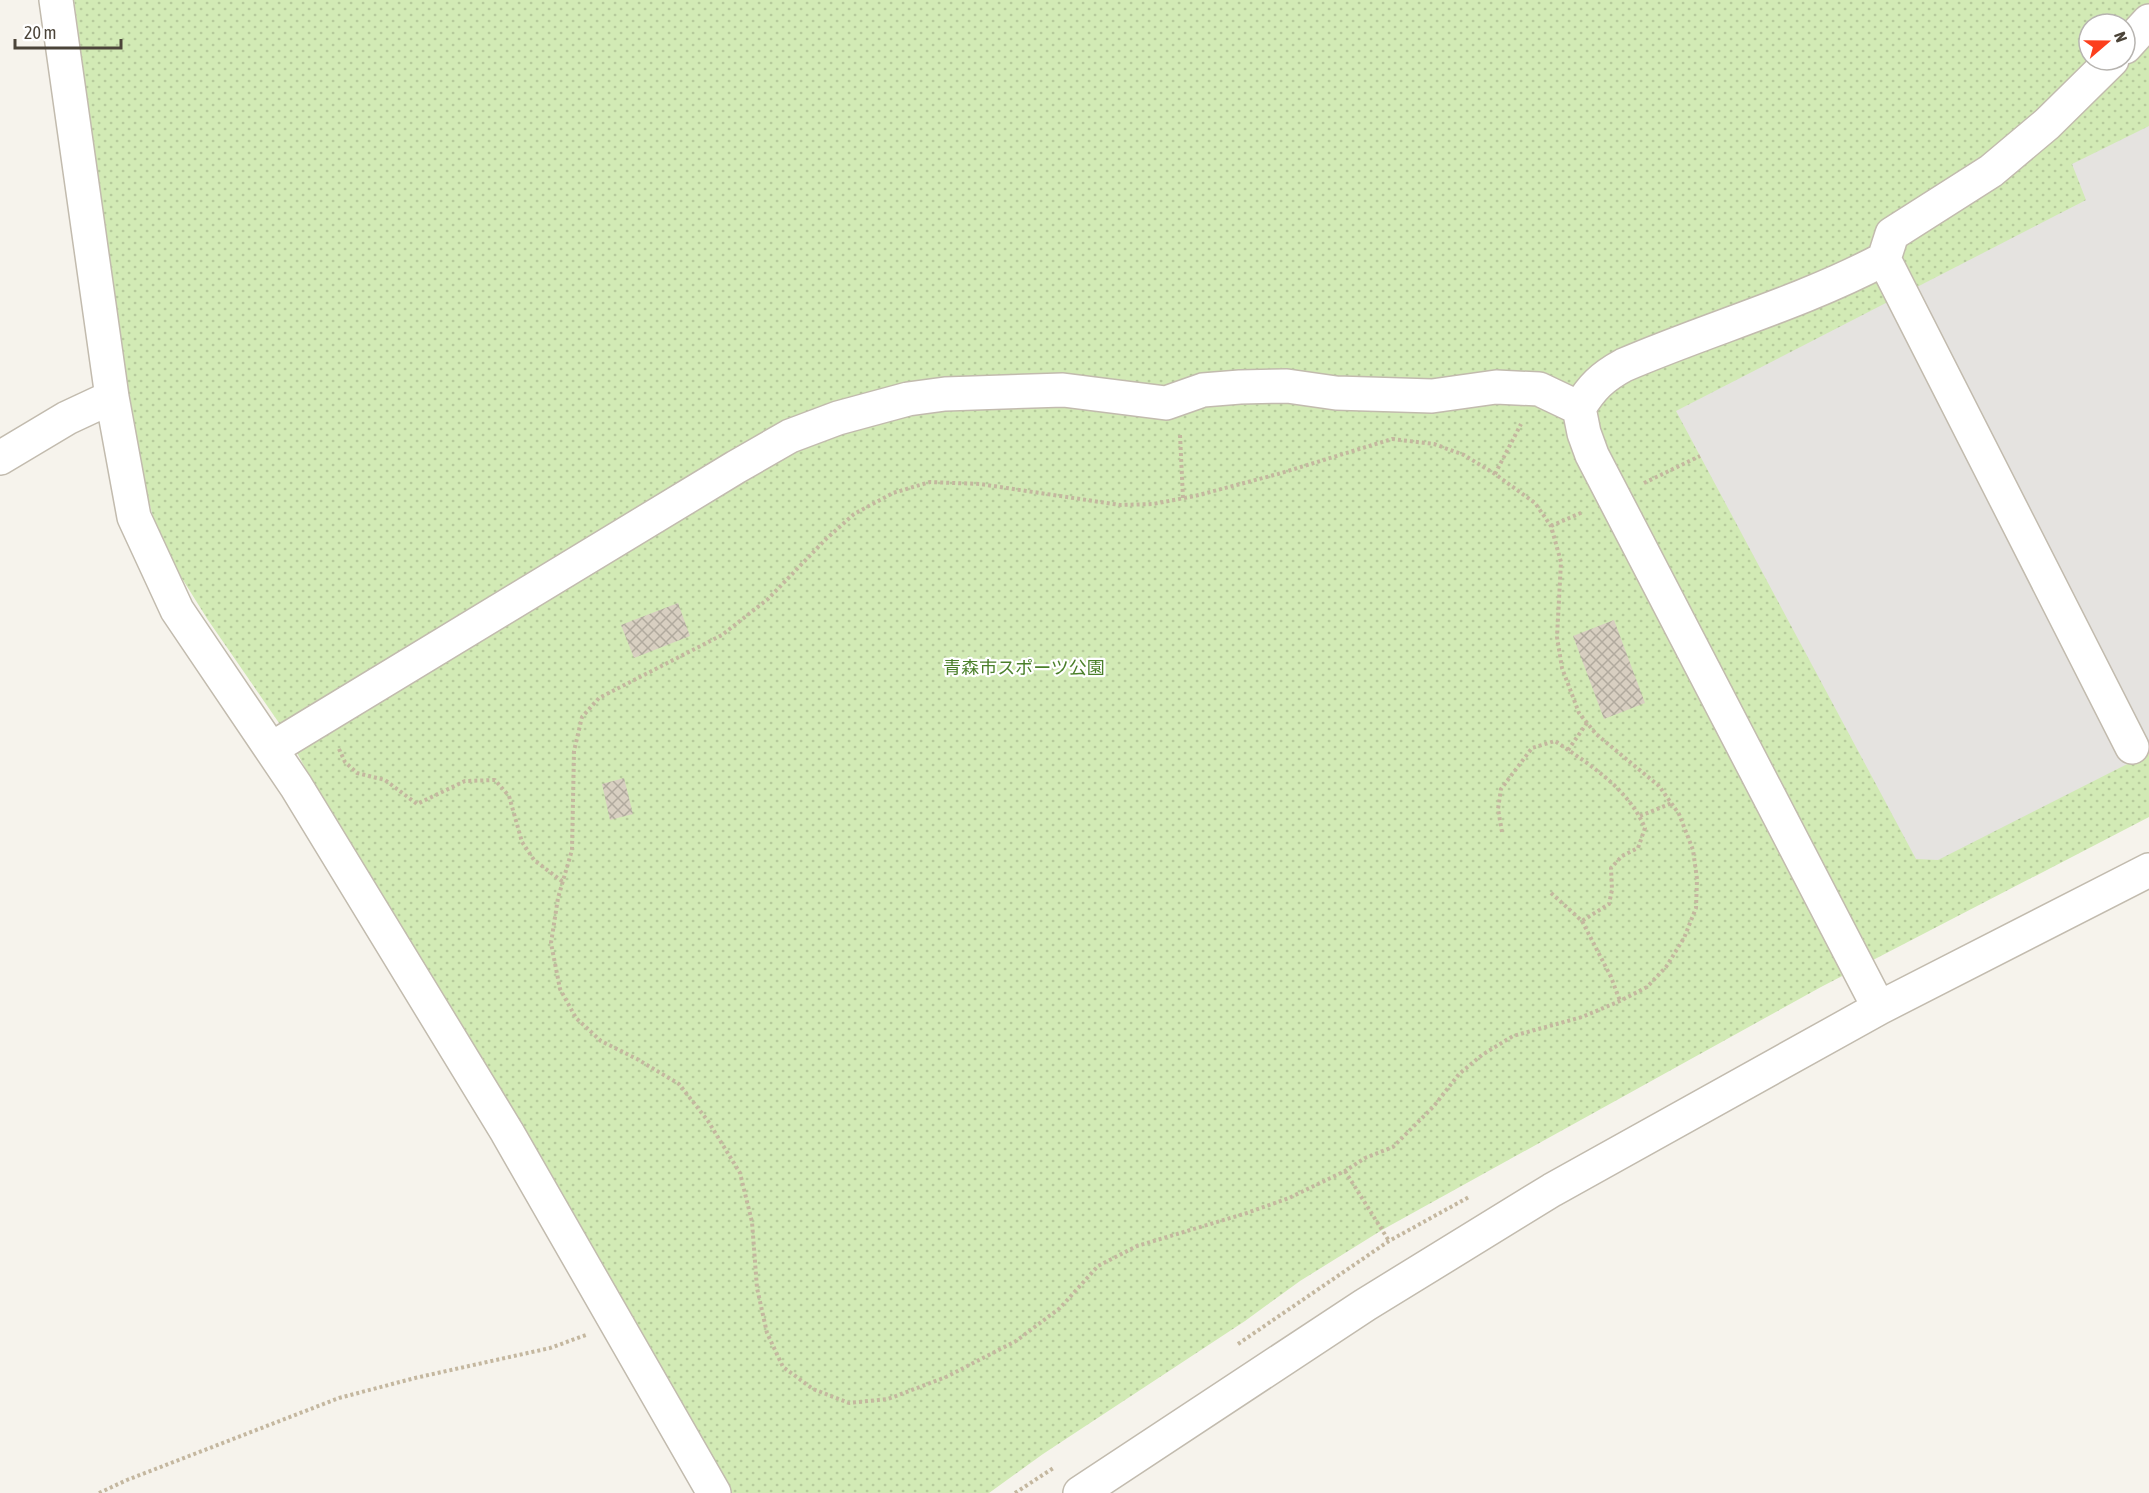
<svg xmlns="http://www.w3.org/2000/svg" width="2149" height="1493" font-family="'Asap Condensed','Noto Sans JP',sans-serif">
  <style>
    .park { fill: url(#park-dots); fill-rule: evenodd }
    .parking { fill: #e5e3e0 }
    .building { fill: url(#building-cross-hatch) }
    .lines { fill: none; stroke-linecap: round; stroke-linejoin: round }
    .minor-casing { stroke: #c2bbae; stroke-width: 36 }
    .path { stroke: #c4b79f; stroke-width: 4; stroke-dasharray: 3 3; stroke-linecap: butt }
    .minor { stroke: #fff; stroke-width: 33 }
    .labels { text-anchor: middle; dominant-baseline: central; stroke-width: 4.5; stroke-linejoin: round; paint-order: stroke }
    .park-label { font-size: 18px; fill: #4a7f2a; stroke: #fff }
  </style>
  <defs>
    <pattern id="park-dots" width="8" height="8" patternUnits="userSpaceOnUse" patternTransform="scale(1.5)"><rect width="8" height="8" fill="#d2eab5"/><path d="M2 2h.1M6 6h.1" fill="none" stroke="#b6ca9c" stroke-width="1.8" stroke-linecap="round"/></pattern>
    <pattern id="building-cross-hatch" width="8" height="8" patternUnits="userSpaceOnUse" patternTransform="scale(1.5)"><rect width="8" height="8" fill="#d8cfc1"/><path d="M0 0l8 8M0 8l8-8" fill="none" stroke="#b1aa9e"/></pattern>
  </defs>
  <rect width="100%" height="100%" fill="#f6f3ec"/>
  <!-- park -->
  <path class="park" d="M74,0H2149V817L1821,987L1382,1230L1300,1281L1245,1321L1043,1454L989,1493H727L638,1325L388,907L327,809L288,736L208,620L161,545L149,502L126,391ZM2089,24H2125V60H2089Z"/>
  <!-- parking -->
  <path class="parking" d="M2149,126V753L1938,860L1916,859L1676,411L2086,200L2072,164Z"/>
  <!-- building -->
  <path class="building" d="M678,603L690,636L634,658L621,625Z
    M1614,620L1645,703L1604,719L1573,636Z
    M624,778L633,814L610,820L602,784Z"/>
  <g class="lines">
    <defs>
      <path id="minor" d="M56,0L112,397L134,517L177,610L296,786L507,1132L714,1493
        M2125,47L2149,21
        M1884,259L1892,234L1991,171L2047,124L2112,60
        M0,458L67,418L112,397
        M271,749L736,467L790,436L838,418L908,399L945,394L1063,390L1166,403L1203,390L1240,387L1287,386L1336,393L1432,396L1496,387L1539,389L1579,408
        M1879,1008L1592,455L1584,433L1579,408C1592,387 1602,377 1624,365C1710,328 1801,303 1884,259L2132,747
        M1080,1493L1365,1305L1552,1190L1879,1008L2149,870"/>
    </defs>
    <!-- minor casing -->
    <use href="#minor" class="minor-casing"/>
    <!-- path -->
    <path class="path" d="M1180,435L1183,498
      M1392,439L1434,444L1464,455L1495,474L1535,503L1551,526L1561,562L1557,637L1562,668L1579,713L1596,734L1659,786L1679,814L1693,850L1697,879L1696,908L1684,938L1666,967L1647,987L1620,1001L1582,1017L1513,1036L1482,1055L1459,1074L1434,1106L1393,1147L1365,1158L1345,1171L1289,1198L1247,1213L1137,1246L1098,1266L1060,1308L1016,1341L946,1377L888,1399L849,1403L813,1389L783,1367L767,1333L757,1288L752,1222L740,1173L708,1121L679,1084L637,1059L601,1041L576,1018L560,989L551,943L558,898L572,850L574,751L582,717L599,698L722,635L768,599L826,539L854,514L893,493L930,482L980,484L1120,505L1153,504L1195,496L1278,474Z
      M1495,474L1521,424
      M1644,483L1700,456
      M1551,526L1583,512
      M339,749L345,762L357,773L385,780L417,804L465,781L495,780L509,796L522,842L534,860L563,882
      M1568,750L1587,723
      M1640,816L1672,803
      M1502,832L1498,809L1501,789L1532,748L1555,741C1590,765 1628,788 1645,828L1638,848L1622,856L1611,868L1612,890L1609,904L1582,921
      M1551,893L1582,921L1611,977L1620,1001
      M1345,1171L1389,1241
      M1238,1344L1389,1241L1469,1197
      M99,1493L127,1480L339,1398L415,1378L550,1348L586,1335
      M1015,1493L1055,1467"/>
    <!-- minor -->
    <use href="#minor" class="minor"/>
  </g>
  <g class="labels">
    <!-- park labels -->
    <g class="park-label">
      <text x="1024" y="667">青森市スポーツ公園</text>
    </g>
  </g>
  <!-- north arrow -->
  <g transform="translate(2107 42) rotate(70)"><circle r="28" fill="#ffffff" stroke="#b7b4b0" stroke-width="1.5"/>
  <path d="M0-4.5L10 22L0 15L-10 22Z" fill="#fc3f1d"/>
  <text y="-9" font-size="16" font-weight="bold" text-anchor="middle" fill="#4b4439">N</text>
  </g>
  <!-- scale -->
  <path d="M15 39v9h106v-9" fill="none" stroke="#4b4439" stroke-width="3"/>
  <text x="24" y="39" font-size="18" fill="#4b4439" stroke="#ffffff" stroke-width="4.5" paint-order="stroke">20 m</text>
</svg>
